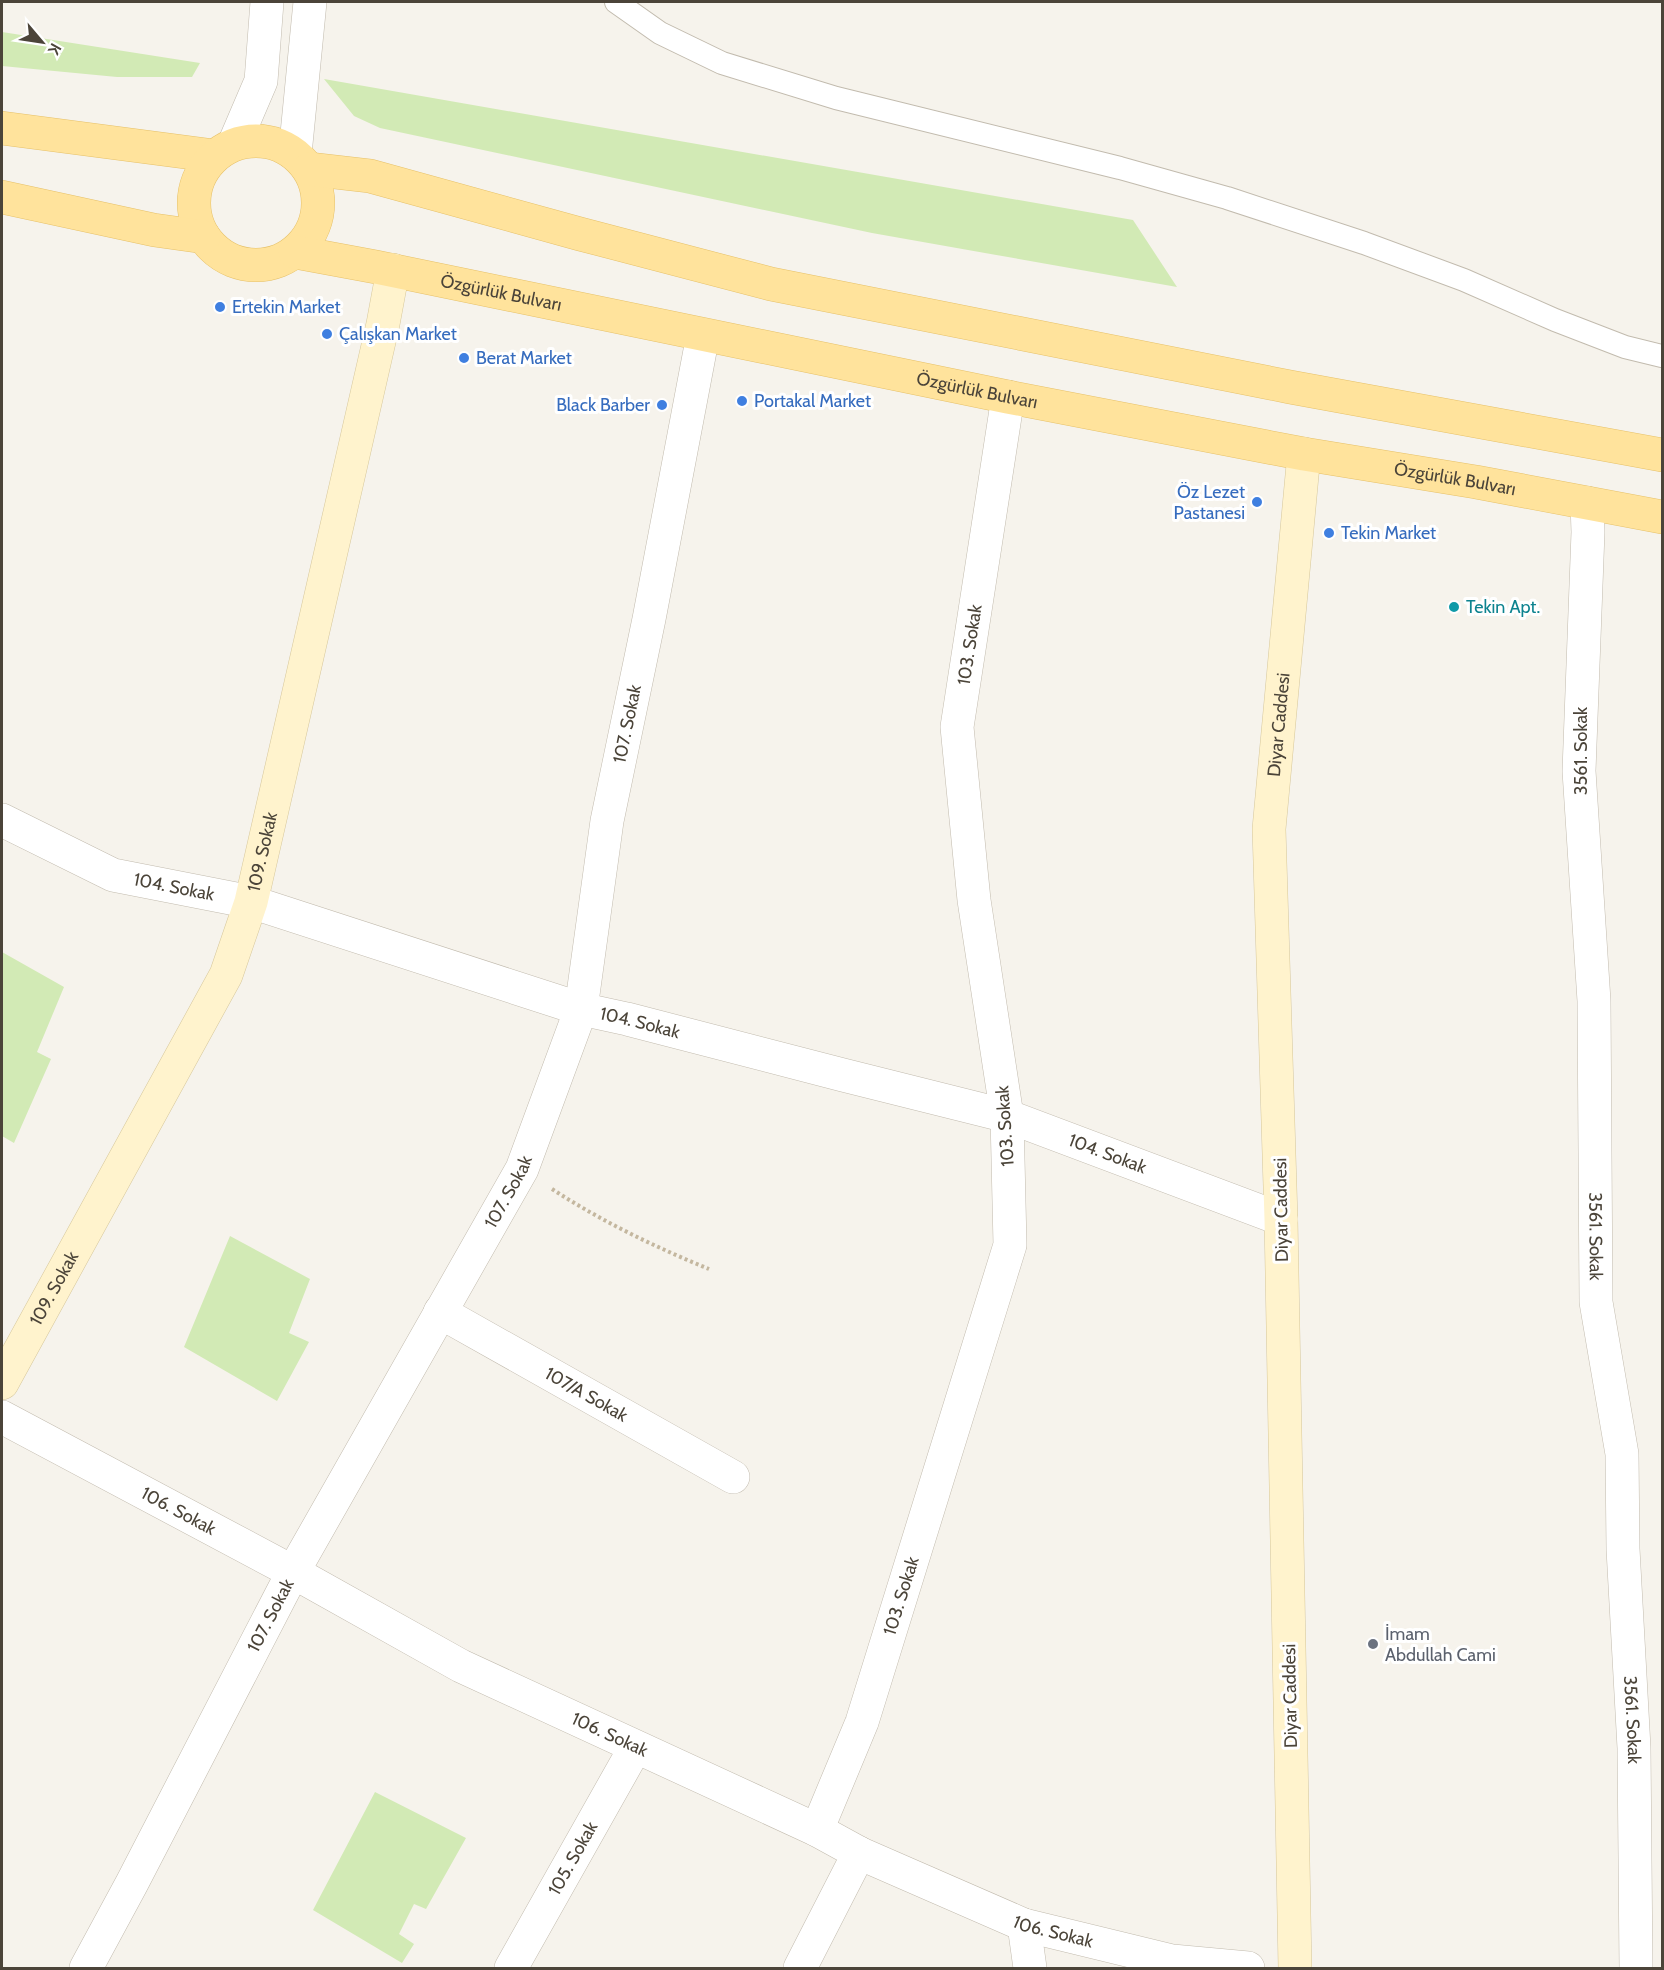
<svg xmlns="http://www.w3.org/2000/svg" width="1664" height="1970" font-family="Cabin,sans-serif">
  <style>
    .green { fill: #d2eab5 }
    .lines { fill: none; stroke-linecap: round; stroke-linejoin: round }
    .lane-casing { stroke: #c2bbae; stroke-width: 24 }
    .street-casing { stroke: #c2bbae; stroke-width: 34 }
    .secondary-casing { stroke: #d6c79b; stroke-width: 34 }
    .primary-casing { stroke: #e6c16a; stroke-width: 34 }
    .path { stroke: #c4b79f; stroke-width: 4; stroke-dasharray: 3 3; stroke-linecap: butt }
    .lane { stroke: #fff; stroke-width: 22 }
    .street { stroke: #fff; stroke-width: 33 }
    .secondary { stroke: #fff3cd; stroke-width: 33 }
    .primary { stroke: #ffe39c; stroke-width: 33 }
    .shop-dot { fill: #3f7fe0; stroke: #fff; stroke-width: 2 }
    .culture-dot { fill: #0f9aa8; stroke: #fff; stroke-width: 2 }
    .worship-dot { fill: #6b7280; stroke: #fff; stroke-width: 2 }
    .labels { text-anchor: middle; dominant-baseline: central; stroke-width: 6; stroke-linejoin: round; paint-order: stroke }
    .street-label { font-size: 18px; fill: #4b4439; stroke: #fff }
    .shop-label { font-size: 18px; fill: #366cbe; stroke: #fff; text-anchor: start }
    .culture-label { font-size: 18px; fill: #0d838f; stroke: #fff; text-anchor: start }
    .worship-label { font-size: 18px; fill: #5b616d; stroke: #fff; text-anchor: start }
  </style>
  <rect width="100%" height="100%" fill="#f6f3ec"/>
  <!-- green -->
  <path class="green" d="M2,32L200,63L192,77H117L2,66Z
    M324,79L1133,220L1177,287L872,233L380,128L354,116Z
    M2,952L64,987L37,1052L51,1059L14,1143L2,1136Z
    M230,1236L310,1279L289,1333L309,1342L277,1401L184,1347Z
    M375,1792L466,1838L426,1909L414,1904L399,1934L414,1944L402,1963L313,1910Z"/>
  <g class="lines">
    <defs>
      <path id="lane" d="M616,2L660,33L722,63L836,98L1120,168L1227,198L1364,243L1464,280L1555,320L1625,347L1662,356"/>
      <g id="street">
        <path d="M234,144L261,81L267,2"/>
        <path d="M295,154L310,2"/>
        <path id="s1" d="M1587,503L1588,532L1579,771L1594,1001L1596,1302L1622,1454L1623,1549L1634,1748L1636,1968"/>
        <path id="s2" d="M2,820L113,875L251,902L581,1009L627,1019L843,1075L1007,1116L1281,1219"/>
        <path id="s3" d="M440,1312L733,1477"/>
        <path id="s4" d="M2,1417L293,1572L461,1666L817,1830L859,1853L1024,1925L1172,1961L1248,1968"/>
        <path id="s5" d="M817,1830L862,1722L1010,1245L1007,1116L974,900L957,727L1008,397"/>
        <path d="M1024,1925L1030,1968"/>
        <path id="s6" d="M86,1968L132,1883L293,1572L522,1169L581,1009L607,821L649,619L703,335"/>
        <path id="s7" d="M511,1968L635,1748"/>
        <path d="M800,1968L859,1853"/>
      </g>
      <g id="secondary">
        <path id="s8" d="M2,1383L226,975L251,902L383,324L393,270"/>
        <path id="s9" d="M1295,1968L1281,1219L1269,829L1304,454"/>
      </g>
      <g id="primary">
        <path d="M2,128L215,156"/>
        <circle cx="256" cy="203" r="62"/>
        <path d="M309,169L370,176L580,234L771,284L1290,387L1662,455"/>
        <path d="M2,197L154,230L204,237"/>
        <path id="s10" d="M295,252L376,267L1008,397L1304,454L1476,482L1662,517"/>
      </g>
    </defs>
    <!-- lane casing -->
    <use href="#lane" class="lane-casing"/>
    <!-- street casing -->
    <use href="#street" class="street-casing"/>
    <!-- secondary casing -->
    <use href="#secondary" class="secondary-casing"/>
    <!-- primary casing -->
    <use href="#primary" class="primary-casing"/>
    <!-- path -->
    <path class="path" d="M552,1189C601,1221 655,1247 709,1269"/>
    <!-- lane -->
    <use href="#lane" class="lane"/>
    <!-- street -->
    <use href="#street" class="street"/>
    <!-- secondary -->
    <use href="#secondary" class="secondary"/>
    <!-- primary -->
    <use href="#primary" class="primary"/>
  </g>
  <!-- markers -->
  <g class="shop-dot">
    <circle cx="220" cy="307" r="6"/>
    <circle cx="327" cy="334" r="6"/>
    <circle cx="464" cy="358" r="6"/>
    <circle cx="742" cy="401" r="6"/>
    <circle cx="662" cy="405" r="6"/>
    <circle cx="1257" cy="502" r="6"/>
    <circle cx="1329" cy="533" r="6"/>
  </g>
  <circle class="culture-dot" cx="1454" cy="607" r="6"/>
  <circle class="worship-dot" cx="1373" cy="1644" r="6"/>
  <g class="labels">
    <!-- street labels -->
    <g class="street-label">
      <text stroke="none"><textPath href="#s10" startOffset="210">Özgürlük Bulvarı</textPath></text>
      <text stroke="none"><textPath href="#s10" startOffset="696">Özgürlük Bulvarı</textPath></text>
      <text stroke="none"><textPath href="#s10" startOffset="1182">Özgürlük Bulvarı</textPath></text>
      <text stroke="none"><textPath href="#s5" startOffset="1221">103. Sokak</textPath></text>
      <text stroke="none"><textPath href="#s6" startOffset="1370">107. Sokak</textPath></text>
      <text stroke="none"><textPath href="#s9" startOffset="1244">Diyar Caddesi</textPath></text>
      <text transform="translate(1581 751) rotate(-90)">3561. Sokak</text>
      <text stroke="none"><textPath href="#s8" startOffset="594">109. Sokak</textPath></text>
      <text stroke="none"><textPath href="#s2" startOffset="186">104. Sokak</textPath></text>
      <text stroke="none"><textPath href="#s2" startOffset="672">104. Sokak</textPath></text>
      <text transform="translate(1005 1126) rotate(-94)">103. Sokak</text>
      <text stroke="none"><textPath href="#s2" startOffset="1158">104. Sokak</textPath></text>
      <text stroke="none"><textPath href="#s6" startOffset="884">107. Sokak</textPath></text>
      <text transform="translate(1281 1210) rotate(-91)">Diyar Caddesi</text>
      <text stroke="none"><textPath href="#s1" startOffset="734">3561. Sokak</textPath></text>
      <text stroke="none"><textPath href="#s8" startOffset="108">109. Sokak</textPath></text>
      <text stroke="none"><textPath href="#s3" startOffset="168">107/A Sokak</textPath></text>
      <text stroke="none"><textPath href="#s4" startOffset="200">106. Sokak</textPath></text>
      <text stroke="none"><textPath href="#s5" startOffset="249">103. Sokak</textPath></text>
      <text stroke="none"><textPath href="#s6" startOffset="398">107. Sokak</textPath></text>
      <text transform="translate(1290 1696) rotate(-91)">Diyar Caddesi</text>
      <text stroke="none"><textPath href="#s1" startOffset="1220">3561. Sokak</textPath></text>
      <text stroke="none"><textPath href="#s4" startOffset="686">106. Sokak</textPath></text>
      <text stroke="none"><textPath href="#s7" startOffset="126">105. Sokak</textPath></text>
      <text stroke="none"><textPath href="#s4" startOffset="1172">106. Sokak</textPath></text>
    </g>
    <!-- shop labels -->
    <g class="shop-label">
      <text x="232" y="307">Ertekin Market</text>
      <text x="339" y="334">Çalışkan Market</text>
      <text x="476" y="358">Berat Market</text>
      <text x="754" y="401">Portakal Market</text>
      <text x="650" y="405" text-anchor="end">Black Barber</text>
      <text x="1245" y="492" text-anchor="end">Öz Lezet<tspan x="1245" dy="21">Pastanesi</tspan></text>
      <text x="1341" y="533">Tekin Market</text>
    </g>
    <!-- culture labels -->
    <g class="culture-label">
      <text x="1466" y="607">Tekin Apt.</text>
    </g>
    <!-- worship labels -->
    <g class="worship-label">
      <text x="1385" y="1634">İmam<tspan x="1385" dy="21">Abdullah Cami</tspan></text>
    </g>
  </g>
  <!-- border -->
  <rect width="1664" height="1970" fill="none" stroke="#4b4439" stroke-width="6"/>
  <!-- north arrow -->
  <g transform="translate(42 42) rotate(119)" stroke="#ffffff" stroke-width="4.5" paint-order="stroke">
  <path d="M0-4.5L10 22L0 15L-10 22Z" fill="#4b4439"/>
  <text y="-9" font-size="16" font-weight="bold" text-anchor="middle" fill="#4b4439">K</text>
  </g>
</svg>
